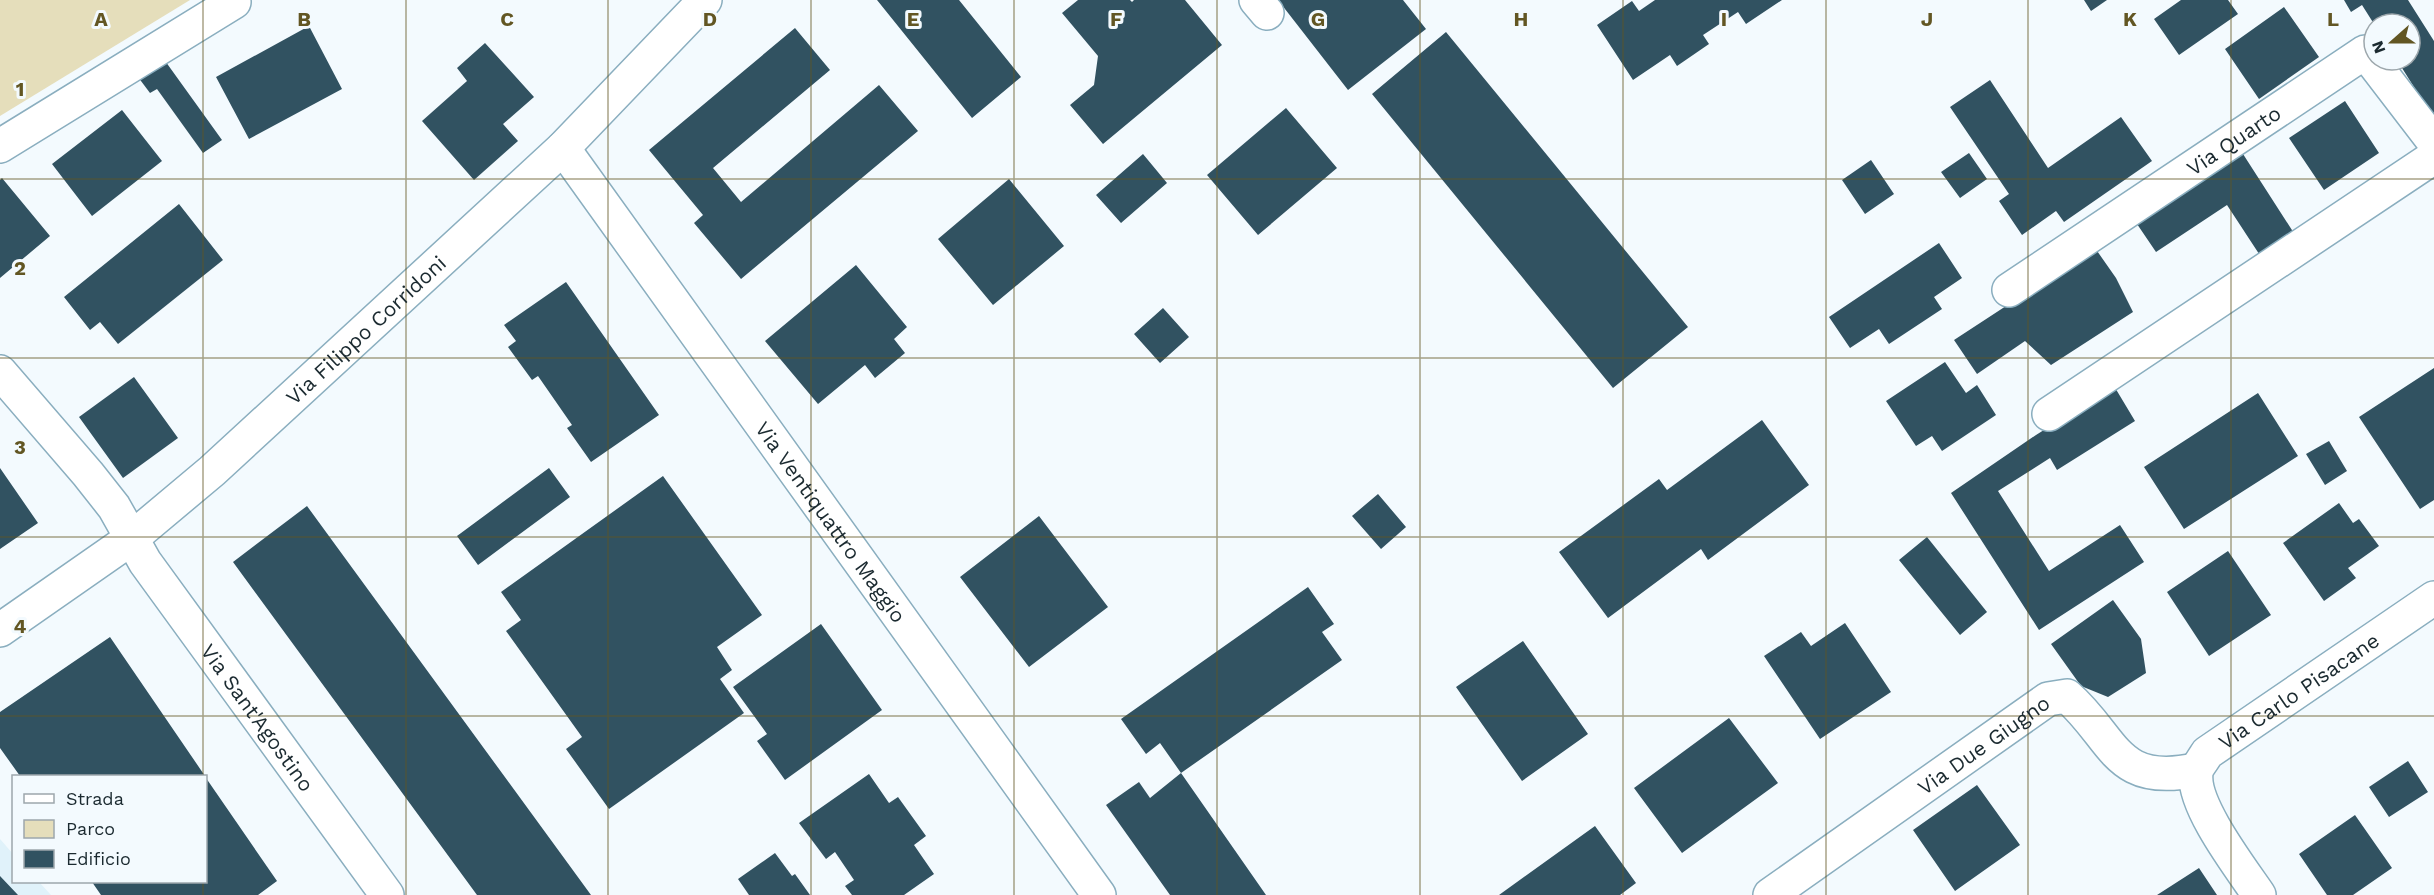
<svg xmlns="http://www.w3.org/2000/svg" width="2434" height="895" font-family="'Work Sans',sans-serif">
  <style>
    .built { fill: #e0f2fa }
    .green { fill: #e5debb }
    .building { fill: #315261 }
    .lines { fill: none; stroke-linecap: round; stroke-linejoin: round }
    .minor-casing { stroke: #8aaebf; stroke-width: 36 }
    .minor { stroke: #fff; stroke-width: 33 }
    .grid { fill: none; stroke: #625623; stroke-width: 1.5; stroke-opacity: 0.55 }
    .labels { text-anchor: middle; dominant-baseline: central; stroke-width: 6; stroke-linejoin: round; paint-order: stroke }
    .street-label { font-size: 21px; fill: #1b2a30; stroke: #f3fafe }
    .grid-label { font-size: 20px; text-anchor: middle; font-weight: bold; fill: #625623; stroke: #f3fafe; stroke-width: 6; stroke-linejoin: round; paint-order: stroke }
  </style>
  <rect width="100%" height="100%" fill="#f3fafe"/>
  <!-- built -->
  <path class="built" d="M0,839L13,854L14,882H39L51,895H0Z"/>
  <!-- green -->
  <path class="green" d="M0,0H190L0,116Z"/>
  <!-- building -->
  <path class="building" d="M877,0H959L1021,77L972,118Z
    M1078,0H1130L1132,2L1134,0H1185L1222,45L1103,144L1070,105L1094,85L1098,56L1062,13Z
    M1278,0H1403L1426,29L1348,90Z
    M1655,0H1782L1746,24L1738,12L1703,35L1709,44L1677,66L1670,55L1633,80L1597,25L1632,1L1639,11Z
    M2084,0H2107L2091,11Z
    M2181,0H2228L2238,14L2179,55L2154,19Z
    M2344,0H2408L2434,41V119L2397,60H2410V24H2374L2362,5L2351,12Z
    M2284,7L2319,57L2259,99L2225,49Z
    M309,26L342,89L249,139L216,77Z
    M795,28L830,70L713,168L741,202L879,85L918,131L741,279L694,223L703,215L649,150Z
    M1446,32L1688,327L1613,388L1372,94Z
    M485,43L534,97L503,124L518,141L474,180L422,121L467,81L457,68Z
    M163,58L222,140L203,153L157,89L150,93L138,77Z
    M1990,80L2048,168L2121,117L2152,161L2064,222L2056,211L2022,235L1999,201L2009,194L1950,107Z
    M2345,101L2379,153L2324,190L2289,138Z
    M1286,108L1337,168L1258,235L1207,175Z
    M122,110L162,161L92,216L52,164Z
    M1969,153L1987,179L1960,198L1941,172Z
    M1143,154L1167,183L1121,223L1096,195Z
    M2243,154L2299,241L2265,263L2227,205L2156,252L2137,224Z
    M1871,160L1894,194L1865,214L1842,180Z
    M2,178L50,236L0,278V180Z
    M1009,179L1064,246L993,305L938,239Z
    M179,204L223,260L118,344L100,322L90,330L64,297Z
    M1939,243L1962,278L1934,297L1942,309L1889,344L1879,329L1850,348L1829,317Z
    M2095,248L2116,278L2133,312L2051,365L2025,341L1977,374L1954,340Z
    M856,265L907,327L894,339L905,353L875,378L865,365L818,404L765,341Z
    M566,282L659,415L591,462L567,428L572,425L538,376L532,380L508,347L516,341L504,325Z
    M1163,308L1189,337L1160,363L1134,334Z
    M1945,362L1966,393L1977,385L1996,415L1942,451L1932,436L1916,446L1886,401Z
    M2434,368V500L2420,509L2359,417Z
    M134,377L178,438L123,478L79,417Z
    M2114,386L2135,421L2057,470L2050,458L1998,491L2049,571L2120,525L2144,562L2039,630L1951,493L2036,435Z
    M2258,393L2298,456L2184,529L2144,467Z
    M1762,420L1809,485L1708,560L1701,549L1608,618L1559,552L1659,479L1667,490Z
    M2329,441L2347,471L2325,485L2306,454Z
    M0,468L38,523L0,549Z
    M549,468L570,497L478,565L457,536Z
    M663,476L762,615L717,647L732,670L720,679L744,713L609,809L566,749L582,737L506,631L521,620L501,592Z
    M1378,494L1406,527L1381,549L1352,516Z
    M2339,503L2353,523L2359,519L2379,546L2348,568L2356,578L2324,601L2283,543Z
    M307,506L591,895H477L233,562Z
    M1039,516L1108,607L1029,667L960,577Z
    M1927,537L1987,612L1960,635L1899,560Z
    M2228,551L2271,615L2209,656L2167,592Z
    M1308,587L1334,624L1322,632L1342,660L1181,773L1160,743L1146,754L1121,719Z
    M2113,600L2141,639L2146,673L2108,697L2081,686L2051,644Z
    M1845,623L1891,692L1820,739L1764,656L1801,632L1811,646Z
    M821,624L882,710L785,780L757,741L767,734L733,687Z
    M110,637L205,776H20L0,748V712Z
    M1523,641L1588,734L1522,781L1456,687Z
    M1729,718L1778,783L1682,853L1634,788Z
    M2408,761L2428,792L2389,817L2369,787Z
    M1181,773L1266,895H1170L1106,805L1139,782L1150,798Z
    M869,774L889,803L898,797L926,836L914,845L934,874L904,895H852L845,886L854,880L835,852L826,859L799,823Z
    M206,778L277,881L258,895H101L92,882H206Z
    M1977,785L2020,845L1955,891L1913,830Z
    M2355,815L2392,868L2353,895H2327L2299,854Z
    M1595,826L1636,883L1620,895H1499Z
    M775,853L792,876L795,874L810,895H749L738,879Z
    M2199,868L2217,895H2157Z
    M0,876L18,895H0Z"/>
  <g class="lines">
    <defs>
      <g id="minor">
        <path d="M1256,0L1267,13"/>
        <path d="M0,146L234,2"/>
        <path id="s1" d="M563,148L1099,895"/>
        <path id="s2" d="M2009,290L2365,52L2434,142"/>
        <path id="s3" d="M0,372L88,474L114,507L145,562L387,895"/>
        <path d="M2049,414L2434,157"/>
        <path id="s4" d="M0,630L132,538L212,471L563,148L705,0"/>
        <path id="s5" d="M1770,895L2048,699L2067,696C2116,739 2114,787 2196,770"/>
        <path id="s6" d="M2259,895C2240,867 2192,805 2196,773C2197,766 2204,759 2207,753L2434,598"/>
      </g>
    </defs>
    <!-- minor casing -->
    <use href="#minor" class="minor-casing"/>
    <!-- minor -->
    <use href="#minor" class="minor"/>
  </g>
  <!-- grid -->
  <path class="grid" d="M203,0V776M406,0V895M608,0V895M811,0V895M1014,0V895M1217,0V895M1420,0V895M1623,0V895M1826,0V895M2028,0V895M2231,0V895M0,179H2434M0,358H2434M0,537H2434M0,716H2434M203,882V895"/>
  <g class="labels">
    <!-- street labels -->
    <g class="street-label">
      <text stroke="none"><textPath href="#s2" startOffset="270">Via Quarto</textPath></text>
      <text stroke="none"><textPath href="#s4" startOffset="474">Via Filippo Corridoni</textPath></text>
      <text stroke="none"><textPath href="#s1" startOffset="460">Via Ventiquattro Maggio</textPath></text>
      <text stroke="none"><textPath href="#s6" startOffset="273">Via Carlo Pisacane</textPath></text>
      <text stroke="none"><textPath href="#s3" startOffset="432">Via Sant'Agostino</textPath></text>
      <text stroke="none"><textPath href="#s5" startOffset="261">Via Due Giugno</textPath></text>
    </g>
  </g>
  <g class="grid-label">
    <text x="101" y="26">A</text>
    <text x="304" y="26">B</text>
    <text x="507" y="26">C</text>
    <text x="710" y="26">D</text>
    <text x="913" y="26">E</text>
    <text x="1116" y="26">F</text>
    <text x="1318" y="26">G</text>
    <text x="1521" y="26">H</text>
    <text x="1724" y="26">I</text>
    <text x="1927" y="26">J</text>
    <text x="2130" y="26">K</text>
    <text x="2333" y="26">L</text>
    <text x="20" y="96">1</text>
    <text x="20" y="275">2</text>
    <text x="20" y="454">3</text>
    <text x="20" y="633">4</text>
  </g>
  <!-- legend -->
  <rect x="12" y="775" width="195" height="108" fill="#f3fafe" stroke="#9da7ac" stroke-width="1.5"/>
  <rect x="24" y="794" width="30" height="9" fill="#ffffff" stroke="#9da7ac" stroke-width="1.5"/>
  <text x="66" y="805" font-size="18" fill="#1b2a30">Strada</text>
  <rect x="24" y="820" width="30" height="18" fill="#e5debb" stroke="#9da7ac" stroke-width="1.5"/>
  <text x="66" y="835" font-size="18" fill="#1b2a30">Parco</text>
  <rect x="24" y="850" width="30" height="18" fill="#315261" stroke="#9da7ac" stroke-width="1.5"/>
  <text x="66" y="865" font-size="18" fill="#1b2a30">Edificio</text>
  <!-- north arrow -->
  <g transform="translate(2392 42) rotate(249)"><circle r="28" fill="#f3fafe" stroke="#9da7ac" stroke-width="1.5"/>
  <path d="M0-4.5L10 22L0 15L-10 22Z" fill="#625623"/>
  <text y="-9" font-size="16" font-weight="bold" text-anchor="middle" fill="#1b2a30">N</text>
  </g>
</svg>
